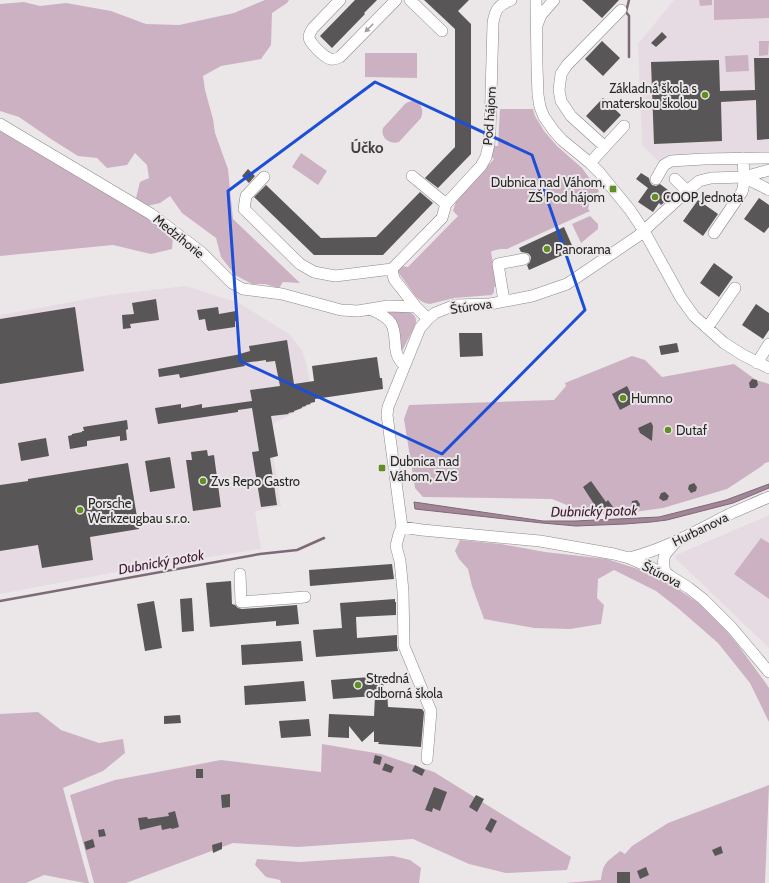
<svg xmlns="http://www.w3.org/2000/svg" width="769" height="883" font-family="Cabin,sans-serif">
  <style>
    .built { fill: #e6dbe2 }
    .green { fill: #ccb1c2 }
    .water { fill: #a28597; stroke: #7e6976 }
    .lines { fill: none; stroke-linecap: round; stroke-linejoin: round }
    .stream { stroke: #7e6976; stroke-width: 2.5 }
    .building { fill: #595657 }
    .minor-casing { stroke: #8c898b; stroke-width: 12 }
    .minor { stroke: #fff; stroke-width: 11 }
    .oneway { fill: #9f9e9e }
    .marked { fill: none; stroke: #1d4ed8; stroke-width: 3; stroke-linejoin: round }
    .poi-dot { fill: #608e22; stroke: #ebe7e9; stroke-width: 1.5 }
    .labels { text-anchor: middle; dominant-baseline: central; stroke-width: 4; stroke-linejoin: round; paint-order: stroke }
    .poi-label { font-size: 13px; fill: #292828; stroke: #ebe7e9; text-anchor: start }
    .street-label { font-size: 13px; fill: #292828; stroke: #ebe7e9 }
    .water-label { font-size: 14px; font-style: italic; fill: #401834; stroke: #ebe7e9 }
    .quarter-label { font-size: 15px; font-weight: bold; fill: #434041; stroke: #ebe7e9 }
  </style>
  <rect width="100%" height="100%" fill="#ebe7e9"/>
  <!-- built -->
  <path class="built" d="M674,0H769V155H742L658,161L642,145L638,44Z
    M186,286L239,303L289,334L302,350L307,366L313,403L269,426L281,506L255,511L261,549L127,570L0,594V315L109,295Z
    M769,515V648L675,558L676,555Z"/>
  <!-- green -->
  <path class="green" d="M265,0H289L287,3L272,13L271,45L261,59L221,66L203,76L205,90L213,119L215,133L228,169L233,219L300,283L283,282L279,288L265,284H252L235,275L221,257L216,238L182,213L170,196L160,203L147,206L136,198L140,182L149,178L147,165L135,153L127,165L107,168L97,158L78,156L51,139L19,117L0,111V4L24,2L40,6L66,3L111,11L146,24L179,25L234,13Z
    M699,0H712V5L700,6Z
    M714,0H769V18L714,20Z
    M759,41H769L768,55L759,56Z
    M365,53H417V78L365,77Z
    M748,55L749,71L726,72L725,56Z
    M412,101C422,102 424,110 421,118L399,142C390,145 380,138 383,128L405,104L408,102Z
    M500,109H533L535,116L544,131L557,146L582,168L599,191L590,200L588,209L590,211L507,249H500L492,251L491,252L497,286L494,287V292L492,295L454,298L430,304L425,303L421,301L416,297L398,272V268L401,266L408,267L458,216L453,211L456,201L494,159L488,154L491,146H498Z
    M0,129L152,219L173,237L172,249L151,254L113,245L0,256Z
    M301,153L327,171L318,185L292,167Z
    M590,216L598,224V229L581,243L572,224Z
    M383,308C394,310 422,308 415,326L401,353Z
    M632,356L645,360L662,377L734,364L756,380L769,384V462L765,463L762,466L727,489L663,508L634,512L618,511L611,514H589L552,499L423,497L415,488L404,419L409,405L554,400L566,386L565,383Z
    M761,538L769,543V599L734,574Z
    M460,540L501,544L545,552L607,559L638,569L671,584L701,605L724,628L738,645L765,682L769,688V722L750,683L718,643L679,609L656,591L614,570L598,579L597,598L604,605L601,624L570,629L534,628L484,619L472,586L468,569L459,559L455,551Z
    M38,712L61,730L99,743L123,739L125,753L103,771L63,788L89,883H85L44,875L26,883H0V714Z
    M322,744L381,754L434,772L571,857L567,870L506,873L469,864L413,839L298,847L233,843L126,883H94L70,795L115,780L221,760L321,772Z
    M769,785L765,883H565L601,880C603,862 607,862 620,851L625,854L632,846L668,823Z
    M393,856L410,860L421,868L419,883H281L280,880L266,877L255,865L257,859L300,862Z"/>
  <!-- water -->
  <path class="water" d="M769,484V488L733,503L667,520L651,522L625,524L576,526L542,523L415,509L414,502L543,521H575L659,517L726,500Z"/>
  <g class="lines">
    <!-- stream -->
    <path class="stream" d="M629,57V16L626,12L629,0
      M0,601L260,554L297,550L324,538"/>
  </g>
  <!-- building -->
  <path class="building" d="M355,0H377L364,13L365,14L332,48L320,36Z
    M424,0H469L458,11L471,24V154L438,188L425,178L455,147V29Z
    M582,0H619L602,18Z
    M662,32L667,37L656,47L651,43Z
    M602,41L620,58L603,76L585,59Z
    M754,58H769V139L757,140L756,100L721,102L722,141L654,144L651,62L719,60L720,91L755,90Z
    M603,98L621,115L604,133L586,116Z
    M248,169L255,176L249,183L242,176Z
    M641,173L649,178L650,182L652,185L656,186L660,184L672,193L668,199L661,205L659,203L653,212L638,202L648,188L636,179Z
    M266,185L321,238L376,237L420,192L433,203L383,255H314L254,197Z
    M759,198L769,205V227L764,233L744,219Z
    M698,200L718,214L703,236L683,221Z
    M564,227L574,250L529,270L527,265L530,262L531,257L529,254L527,253L521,252L519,248Z
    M714,263L733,277L719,297L700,283Z
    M156,299L159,320L130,324L131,328L123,329L122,315L134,314L132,303Z
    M756,304L769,313V330L763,339L742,325Z
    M75,307L84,371L0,384V319Z
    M218,307L219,314L236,311L238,321H235V327L208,331V330H207L205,319L199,320L197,310Z
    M459,333H482L483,356L460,357Z
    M287,340L294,384L314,381L312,366L377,357L380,378H382L383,389L315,399V402L310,403L311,404L306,405V406L302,407V408L294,411V412L288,413L289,414L271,416L278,456L270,458L277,505L261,507L252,452L259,451L252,408L238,410V412L158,424L155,408L181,404V408L202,404V408L252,401L250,390L280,386L275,361L266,362V360L244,363L245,366L180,378L179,374L159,377L158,369L236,355L250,351L249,346Z
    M677,343L679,352L661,355L659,346Z
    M752,379L757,380L758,385L755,388H750L749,383Z
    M627,386L635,402L620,410L612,394Z
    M127,420L128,429L126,430L127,440L120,441V436L87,441V446L70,449L68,436L72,435V434L82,432V431H84L83,427Z
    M651,422L653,426L652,441L640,433L638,428Z
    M46,438L49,456L21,461L18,443Z
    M207,450L208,456L214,455L221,507L193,511L186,460H192L191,452Z
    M170,457L175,488L150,492L145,461Z
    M128,463L139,529L90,537L93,560L42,568L38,545L0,551V485L28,481V479Z
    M591,481L606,502L608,500L613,507L608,510L595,511L594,504L583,487Z
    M694,483L697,487L696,491L691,493L688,489L689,485Z
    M665,492L669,496L667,500L663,501L659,498L661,493Z
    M637,500L640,504L639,508L634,509L631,506L632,501Z
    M392,564L394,579L310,586L309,570Z
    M231,581L232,604L235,605L238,608L242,609L297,605L299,624L276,626V621L210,627L206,583Z
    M192,598L194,631L182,632L180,599Z
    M395,599V602H396V615L356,617L357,638L397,635V646L398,651L316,657L313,630L342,628L340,603Z
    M154,601L162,648L145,651L137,604Z
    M301,641L303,661L242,665L241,645Z
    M383,676L384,690H387L388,707L422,709L424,712L421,747L378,744L379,742H374V731L362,742L349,726V738L328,737L329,714L374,716L375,696L333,699L331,680Z
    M304,681L306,701L245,705L244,686Z
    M180,715L181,723L164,724V716Z
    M309,719L311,736L281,738L279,721Z
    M375,755L382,757L380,765L373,763Z
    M385,763L394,767L391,773L382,770Z
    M415,765L425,770L422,776L412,771Z
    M196,769H203V778H196Z
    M434,787L447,792L440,811L433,808L432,812L425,810Z
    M230,794V807L222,808L221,795Z
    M476,795L484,799L477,812L469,807Z
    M175,811L179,827L172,829L171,828L162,830L161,825L140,830L138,818L147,817L148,819L169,816L168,813Z
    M491,818L497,821L491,833L485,829Z
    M104,829L106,836L99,837L98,830Z
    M93,839L95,847L86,850L84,842Z
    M222,842V849L213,853L212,845Z
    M721,846L723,853L715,856L712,850Z
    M646,867L649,875L640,879L637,871Z
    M617,872H630V883H617Z"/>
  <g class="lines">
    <defs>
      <path id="minor" d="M340,0L313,28C311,31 309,34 309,37C309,43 326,59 331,59C334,60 338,58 340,57L396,0
        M410,0L442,31
        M536,0L537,67L538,95L540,107L544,117L554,131L562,140L590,163L599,172L630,210L644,231L681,298L694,316L724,343L743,355L769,368
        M537,25L541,15L554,0
        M0,124L151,214L201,252L232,283L243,289L282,294L341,310L358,311L388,306L416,307
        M604,146L571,116L561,101L559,90L561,74L567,65L621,10
        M590,163L624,126
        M769,170L744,177L711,178L699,181L687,191L638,236L567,284L532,296L490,304L455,305L435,313L428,319L420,328L388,407L387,415L402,527L422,530L540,541L614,554L629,558L670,576L689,588L703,599L732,628L769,672
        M412,176L446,204
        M264,177L246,196L244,209L300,264L314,272L335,276L392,269L442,218L446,204L481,166L486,157L489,144L490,131L493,23C495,10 498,5 511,0
        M744,177C752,182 761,185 769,190
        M656,179L664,165L671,161L704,159L769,158
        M675,179L687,191
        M714,233L742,192C746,181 743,169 743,158
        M392,269L394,279L416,307L428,319
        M504,301L498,264L524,259
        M370,309C377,312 386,316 391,323C399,337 390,352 404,365
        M707,328L735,288
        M757,363L769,344
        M402,527L399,534L396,546L400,561L403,591L404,646L431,711L427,759
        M629,558C666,549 698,530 732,513C744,508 757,502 769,497
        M240,574L241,602L305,597
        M670,576L665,572C661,556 665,554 676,542"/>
    </defs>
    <!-- minor casing -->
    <use href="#minor" class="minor-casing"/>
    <!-- minor -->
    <use href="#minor" class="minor"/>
  </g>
  <!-- one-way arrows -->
  <defs><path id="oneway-solid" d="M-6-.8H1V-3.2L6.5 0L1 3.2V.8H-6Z"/></defs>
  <use class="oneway" href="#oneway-solid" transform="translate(369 28) rotate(135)"/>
  <!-- marked area -->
  <path class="marked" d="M375,82L532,155L585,310L442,454L240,361L228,191Z"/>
  <!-- markers -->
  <g class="poi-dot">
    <circle cx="705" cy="95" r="4"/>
    <rect x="609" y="185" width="8" height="8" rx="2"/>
    <circle cx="655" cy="197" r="4"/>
    <circle cx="547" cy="249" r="4"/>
    <circle cx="623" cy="398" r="4"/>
    <circle cx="668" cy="430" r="4"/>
    <rect x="378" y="464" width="8" height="8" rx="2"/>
    <circle cx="203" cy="481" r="4"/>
    <circle cx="80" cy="510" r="4"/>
    <circle cx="358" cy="685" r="4"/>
  </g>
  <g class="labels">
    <!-- poi labels -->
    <g class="poi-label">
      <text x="697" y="88" text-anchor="end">Základná škola s<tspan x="697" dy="15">materskou školou</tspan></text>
      <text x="605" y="182" text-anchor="end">Dubnica nad Váhom,<tspan x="605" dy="15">ZŠ Pod hájom</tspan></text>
      <text x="663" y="197">COOP Jednota</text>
      <text x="555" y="249">Panorama</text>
      <text x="631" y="398">Humno</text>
      <text x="676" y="430">Dutaf</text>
      <text x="390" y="461">Dubnica nad<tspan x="390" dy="15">Váhom, ZVS</tspan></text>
      <text x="211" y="481">Zvs Repo Gastro</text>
      <text x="88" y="503">Porsche<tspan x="88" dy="15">Werkzeugbau s.r.o.</tspan></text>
      <text x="366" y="678">Stredná<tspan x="366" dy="15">odborná škola</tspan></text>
    </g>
    <!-- street labels -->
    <g class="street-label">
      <text transform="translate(489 116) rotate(-86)">Pod hájom</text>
      <text transform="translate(179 236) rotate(39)">Medzihorie</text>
      <text transform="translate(471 306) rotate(-8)">Štúrova</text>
      <text transform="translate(700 529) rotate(-26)">Hurbanova</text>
      <text transform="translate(662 574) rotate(27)">Štúrova</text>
    </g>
    <!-- water labels -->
    <g class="water-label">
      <text transform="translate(594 511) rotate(-1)">Dubnický potok</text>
      <text transform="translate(161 562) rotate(-10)">Dubnický potok</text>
    </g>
    <!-- quarter labels -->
    <g class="quarter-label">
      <text x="367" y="148">Účko</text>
    </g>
  </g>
</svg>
